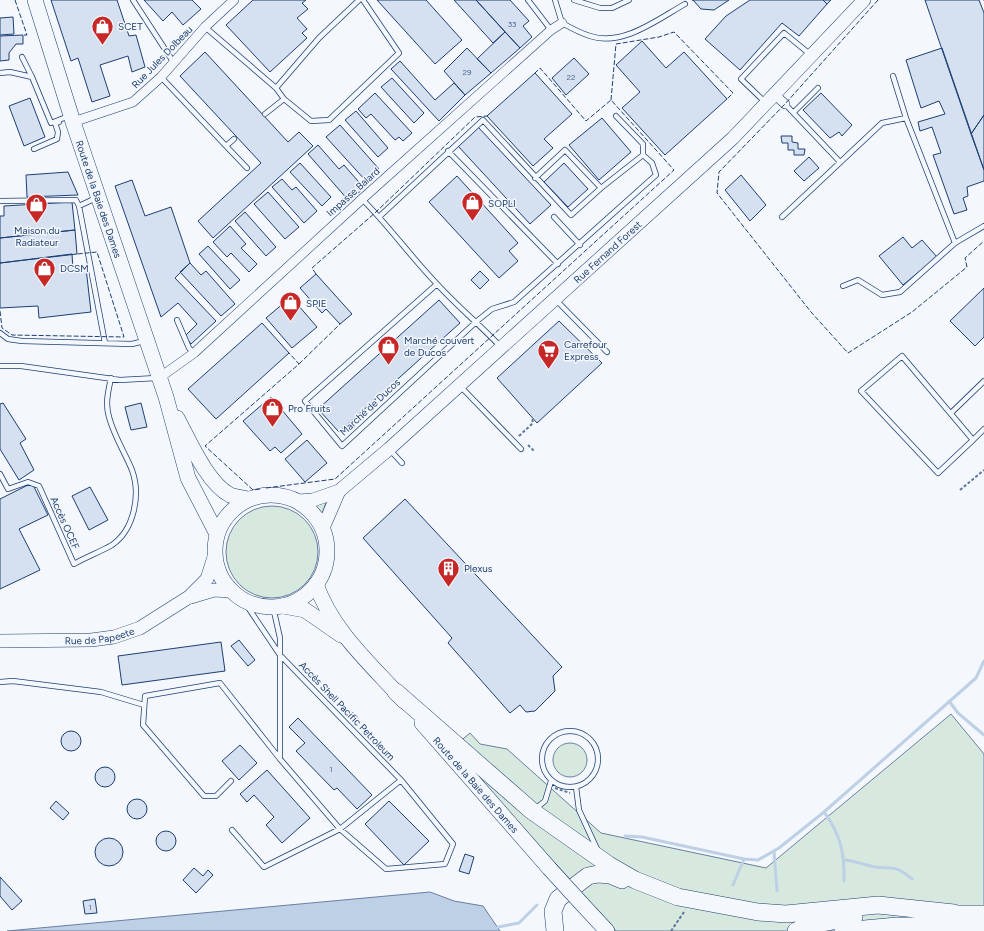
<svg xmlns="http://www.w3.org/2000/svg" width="984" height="931" font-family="Figtree,sans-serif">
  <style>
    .green { fill: #d7e8df; stroke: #687fa3 }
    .water { fill: #bed0e5; stroke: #687fa3 }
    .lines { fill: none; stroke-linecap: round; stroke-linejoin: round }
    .stream { stroke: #bed0e5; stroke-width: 3 }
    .building { fill: #d5e0f0; stroke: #1d3f73 }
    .lane-casing { stroke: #1d3f73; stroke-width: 6 }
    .street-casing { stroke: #1d3f73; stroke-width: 10 }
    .secondary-casing { stroke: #1d3f73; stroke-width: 14 }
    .primary-casing { stroke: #1d3f73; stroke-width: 16 }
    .highway-casing { stroke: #1d3f73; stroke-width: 18 }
    .path { stroke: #5e769c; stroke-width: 2; stroke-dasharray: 3 2; stroke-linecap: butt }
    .lane { stroke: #f4f7fb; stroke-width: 4.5 }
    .street { stroke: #f4f7fb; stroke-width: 9 }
    .secondary { stroke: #f4f7fb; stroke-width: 13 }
    .primary { stroke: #f4f7fb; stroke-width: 15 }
    .highway { stroke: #f4f7fb; stroke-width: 17 }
    .primary-bridge-casing { stroke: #1d3f73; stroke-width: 16; stroke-linecap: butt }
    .primary-bridge { stroke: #f4f7fb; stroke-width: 15 }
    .fence { stroke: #1d3f73; stroke-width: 1; stroke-dasharray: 5 2; stroke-linecap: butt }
    .power { stroke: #c62828; stroke-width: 1; stroke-dasharray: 14 3 2 3; stroke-linecap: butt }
    .labels { text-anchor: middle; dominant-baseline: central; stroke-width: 3; stroke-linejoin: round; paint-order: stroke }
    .number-label { font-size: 8px; fill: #4b6792 }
    .poi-label { font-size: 10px; fill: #1d3f73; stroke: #f4f7fb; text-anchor: start }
    .street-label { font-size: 10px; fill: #1d3f73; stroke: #f4f7fb }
  </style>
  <rect width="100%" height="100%" fill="#f4f7fb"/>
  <!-- green -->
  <path class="green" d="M327,500L321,516L311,506Z
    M226 552a46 46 0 1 1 92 0a46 46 0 1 1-92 0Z
    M951,714L984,754V931H616L452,748L470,733L480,744L507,749L601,833L766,868Z
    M553 760a17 17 0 1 1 34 0a17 17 0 1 1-34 0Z"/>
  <!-- water -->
  <path class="water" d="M430,892L454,901L483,906L500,931H7Z"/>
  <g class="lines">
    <!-- stream -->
    <path class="stream" d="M949,701L958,713L984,735
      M824,812C840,833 845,854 844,881
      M625,836L642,837L744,859L758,860L779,848L824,812L976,678L984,661
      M774,851L777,891
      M845,860C855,861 865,865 875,867C895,869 895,865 912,879
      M733,885L744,859
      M498,927L519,923L537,905"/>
  </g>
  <!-- building -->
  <path class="building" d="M51,0H117L129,36L136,35L145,67L132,72L128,56L100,65L110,96L92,102L78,58L71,61Z
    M144,0H192L201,9L183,25L172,12L163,21Z
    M253,0H306L302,3L308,9L297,18L307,29L302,33L307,38L270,72L226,25Z
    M377,0H426L462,40L435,64Z
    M454,0H476L505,32L493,43Z
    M476,0H510L529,21L523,26L532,37L520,48Z
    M693,0H692H729L714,10L701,9Z
    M750,0H823L827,4L799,36L782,23L740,70L705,39L726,16Z
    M823,0H831L827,4Z
    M925,0H979L984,13V115L971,134Z
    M13,17L14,34L0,35V18Z
    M505,32L520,48L491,73L477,59Z
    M23,35V44H16L12,49L9,53V60L0,61V36Z
    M642,41L666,68L684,52L727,99L665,155L622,108L640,92L616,65Z
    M467,48L491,73L465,95L444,71Z
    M942,48L984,170V181L967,187L968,196L963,198L967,210L954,214L933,155L941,153L932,127L920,131L918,122L945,114L939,101L921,108L906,60Z
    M205,52L288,142L299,132L313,146L213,238L198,221L261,163L180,76Z
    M574,58L589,74L566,95L552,78Z
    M400,61L435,100L454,83L465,95L439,121L391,69Z
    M535,73L572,114L544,139L553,148L533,166L487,116Z
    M392,78L424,113L414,123L381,87Z
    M375,93L412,133L403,141L399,137L395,140L371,114L366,118L358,109Z
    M821,93L852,125L842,136L839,132L830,138L803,110Z
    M30,98L45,137L24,146L9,106Z
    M356,111L388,148L378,157L345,120Z
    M984,115V170L971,134Z
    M602,118L631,152L599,180L569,145Z
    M340,125L379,169L366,181L326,137Z
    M478,127L551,205L530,224L458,146Z
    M781,136H792V142L798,143V149H805L804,155H794V150H788V143H782Z
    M318,145L339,169L344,165L364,188L349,201L308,154Z
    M809,157L819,168L804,181L794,171Z
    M300,163L331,197L322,206L290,172Z
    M564,163L588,189L568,207L544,182Z
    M68,172L78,195L27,197L26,175Z
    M741,175L766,205L750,221L725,190Z
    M457,176L518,243L509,251L518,261L499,278L429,202Z
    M282,179L292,190L296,187L317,211L304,223L272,187Z
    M132,180L145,216L171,207L190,263L175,278L216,321L191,344L185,336L197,324L178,303L161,317L115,186Z
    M268,192L299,227L285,239L254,204Z
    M72,202L75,230L0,238V216H4V206Z
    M245,212L276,247L266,256L235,221Z
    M230,226L246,244L241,248L257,264L249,272L231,253L227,257L213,242Z
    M75,230L77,254L0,263V238Z
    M903,237L912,248L922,240L937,257L903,285L879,256Z
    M208,246L240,280L230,289L199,254Z
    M72,254L73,269L86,268L91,312L39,318L38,306L0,308V263Z
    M190,263L201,275L206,271L235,304L221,316L180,272Z
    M480,271L489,280L480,289L471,280Z
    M316,274L352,314L340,324L326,309L322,313L300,288Z
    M984,288V337L975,346L950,321Z
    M291,297L317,327L292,348L266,318Z
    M439,300L460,323L339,432L318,409Z
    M559,321L602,363L537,423L497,378Z
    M262,323L289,353L216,419L188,389Z
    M271,397L302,434L281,453L275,447L270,451L243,421Z
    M3,403L26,439L20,443L34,470L19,480L0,449V404Z
    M141,403L147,427L131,430L125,407Z
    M307,440L327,463L305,482L285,459Z
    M32,483L48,515L19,529L40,570L0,589V499Z
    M90,487L108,520L89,530L72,496Z
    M405,499L562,667L553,676L555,691L535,711L526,712L520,705L510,713L448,643L452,638L363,538Z
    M239,640L255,660L248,666L231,646Z
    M221,642L225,671L122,685L118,656Z
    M298,718L372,795L357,809L337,788L334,790L296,751L305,743L289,727Z
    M61 741a10 10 0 1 1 20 0a10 10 0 1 1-20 0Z
    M240,745L257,763L239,780L222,761Z
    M95 777a10 10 0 1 1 20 0a10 10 0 1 1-20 0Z
    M267,770L310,818L282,843L266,825L274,817L254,795L247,802L240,794Z
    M127 809a10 10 0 1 1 20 0a10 10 0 1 1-20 0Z
    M56,801L69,813L63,820L50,808Z
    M389,801L429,841L404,865L365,824Z
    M156 841a10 10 0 1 1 20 0a10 10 0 1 1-20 0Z
    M95 852a14 14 0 1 1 28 0a14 14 0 1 1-28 0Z
    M465,854L474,857L469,874L459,871Z
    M194,868L203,876L208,870L213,875L196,893L183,880Z
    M0,877L22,901L12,910L0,896Z
    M95,899L97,913L85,914L83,901Z"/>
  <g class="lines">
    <defs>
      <path id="lane" d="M133,0L174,63
        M528,0L551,30
        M555,0L562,23C571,28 580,33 590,36C623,47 658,19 685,4
        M574,0L600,8H612L629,0
        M205,27L276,88L319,38L359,0
        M22,57L32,77L51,123L69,116
        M0,73L10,72L32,77
        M893,76L906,118L955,243
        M161,77L226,146L234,139
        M276,88L284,99L311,121L329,120L399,53L363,0
        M765,102L741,79L784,33L811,55
        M785,104L840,162
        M794,112L818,88
        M265,114L284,99
        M616,116L643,144V155
        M226,146L247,168
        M34,149L57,139L58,132L55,123L59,122
        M448,151L558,264
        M535,178L565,150L601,188
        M362,199C389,226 411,257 437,284C457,306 480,325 500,346
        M0,201L76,200L79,206L96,198
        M79,206L105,343
        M380,216L483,120L571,215L601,188L643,155L652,163L656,175L514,302L492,309L477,321L342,446L305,401L437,284
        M554,217L580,245
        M782,217L882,123L906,118
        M843,286L858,280L882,295L900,292L955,243L984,226
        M556,300L607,352
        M177,320L189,348L194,353
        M0,333L8,339L22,341L132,344L144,341
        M0,366H21L120,380L157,378
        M461,387L521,449
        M951,413L984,381
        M973,440L938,473L861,391L902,356L973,440L984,429
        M390,450L402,463
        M0,474L8,489L28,482L39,486L74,564C86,557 100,552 112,545C134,530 141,495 132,470C125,453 114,436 109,417C105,404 108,392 111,378
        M273,607L280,638V759
        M0,682L13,681L101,692L144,705
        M542 759a28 28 0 1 1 56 0a28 28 0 1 1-56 0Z
        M231,781L216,796H204L143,725L145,696L220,683L280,759L340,829L386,869L445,864L453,844L401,780L280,655L243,600
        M576,787L579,810L597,849
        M535,809L545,801L551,781
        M232,830L264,867L340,829L401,780"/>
      <path id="street" d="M775,95L785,104
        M73,122L133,102L161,77L205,27L234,0
        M159,378L194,353L362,199L551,30L562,23"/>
      <g id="secondary">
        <path id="s1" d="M298,501L313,500L339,491L389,449L733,138L864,0"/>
        <path d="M323,528L339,491"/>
        <path d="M191,597L214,590L231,591"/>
        <path id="s2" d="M0,641L91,640L114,637L140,628L189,597L207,579L214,557"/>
      </g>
      <g id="primary">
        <path id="s3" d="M35,0L73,122L166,397L188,478L217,534"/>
        <path d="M177,418C189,440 207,483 230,495C235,497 242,498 248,499"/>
        <circle cx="271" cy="551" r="56"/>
        <path d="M316,584C332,631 372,665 404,701"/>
        <path d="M283,606L305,610L341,635"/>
        <path id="s4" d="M422,723L549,868"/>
        <path d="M581,903L607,931"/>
      </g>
      <path id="highway" d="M396,692L532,811L609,865L635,880L678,897L758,912L786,914L878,905L954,913
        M942,914H984
        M555,931L553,911L558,899L588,876L598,874L610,875L622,880
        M796,931L811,925L854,917
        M843,931L897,926H984"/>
    </defs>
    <!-- lane casing -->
    <use href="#lane" class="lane-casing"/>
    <!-- street casing -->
    <use href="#street" class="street-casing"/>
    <!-- secondary casing -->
    <use href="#secondary" class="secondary-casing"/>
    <!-- primary casing -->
    <use href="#primary" class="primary-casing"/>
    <!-- highway casing -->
    <use href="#highway" class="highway-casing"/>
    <!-- path -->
    <path class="path" d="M519,436L533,423L532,418
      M528,445L534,451
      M960,490L984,470
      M555,788L570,793
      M671,931L684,912"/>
    <!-- lane -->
    <use href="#lane" class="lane"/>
    <!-- street -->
    <use href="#street" class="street"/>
    <!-- secondary -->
    <use href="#secondary" class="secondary"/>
    <!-- primary -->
    <use href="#primary" class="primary"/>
    <!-- highway -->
    <use href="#highway" class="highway"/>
    <defs>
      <path id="primary-bridge" d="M549,868L581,903"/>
    </defs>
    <!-- primary-bridge casing -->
    <use href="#primary-bridge" class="primary-bridge-casing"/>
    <!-- primary-bridge -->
    <use href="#primary-bridge" class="primary-bridge"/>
    <!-- fence -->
    <path class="fence" d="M15,0L27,35H23
      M878,0L785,104L719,172L717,193L811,312L848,353L912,312L967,267L965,258L984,241
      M611,100L616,44L659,37L674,32L733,93L727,99
      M316,274L312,268L376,212L475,117L487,116
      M0,311L2,328L12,335L124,337L97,252L77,254
      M299,364L340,324
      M266,488L335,479L674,170L611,100L586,121L540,68L535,73
      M260,489L253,490L205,446L299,364L289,353"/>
    <!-- power -->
    <path class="power" d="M984,0V1"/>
  </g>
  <!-- icons -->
  <defs>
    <symbol id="shop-pin" viewBox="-11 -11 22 30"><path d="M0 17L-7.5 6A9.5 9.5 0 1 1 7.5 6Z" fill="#c62828" stroke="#f4f7fb"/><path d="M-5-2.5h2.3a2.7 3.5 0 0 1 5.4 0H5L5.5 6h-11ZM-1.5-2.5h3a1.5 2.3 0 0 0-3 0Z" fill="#fff"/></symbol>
    <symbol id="supermarket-pin" viewBox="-11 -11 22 30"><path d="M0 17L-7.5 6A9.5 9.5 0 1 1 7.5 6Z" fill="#c62828" stroke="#f4f7fb"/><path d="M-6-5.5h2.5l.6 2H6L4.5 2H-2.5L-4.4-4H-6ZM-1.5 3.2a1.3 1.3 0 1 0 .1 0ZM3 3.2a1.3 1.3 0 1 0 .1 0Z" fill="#fff"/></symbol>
    <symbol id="building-pin" viewBox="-11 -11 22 30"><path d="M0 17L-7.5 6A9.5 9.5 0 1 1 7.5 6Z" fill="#c62828" stroke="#f4f7fb"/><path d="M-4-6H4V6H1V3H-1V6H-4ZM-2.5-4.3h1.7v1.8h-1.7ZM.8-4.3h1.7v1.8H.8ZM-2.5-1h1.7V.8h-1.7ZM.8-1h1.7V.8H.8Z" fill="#fff"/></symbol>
  </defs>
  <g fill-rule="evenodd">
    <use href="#shop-pin" x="90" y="14" width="25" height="34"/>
    <use href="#shop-pin" x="460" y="190" width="25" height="34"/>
    <use href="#shop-pin" x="24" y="192" width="25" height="34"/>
    <use href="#shop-pin" x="32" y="256" width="25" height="34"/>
    <use href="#shop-pin" x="278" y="290" width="25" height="34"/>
    <use href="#shop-pin" x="376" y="334" width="25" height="34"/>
    <use href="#supermarket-pin" x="536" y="338" width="25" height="34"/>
    <use href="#shop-pin" x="260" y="396" width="25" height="34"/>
    <use href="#building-pin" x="436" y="556" width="25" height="34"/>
  </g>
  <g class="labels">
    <!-- number labels -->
    <g class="number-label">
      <text x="512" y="24">33</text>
      <text x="467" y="72">29</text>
      <text x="571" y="77">22</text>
      <text x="331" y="769">1</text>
      <text x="90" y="907">1</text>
    </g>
    <!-- poi labels -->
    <g class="poi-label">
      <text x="118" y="26">SCET</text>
      <text x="488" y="203">SOPLI</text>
      <text x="37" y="230" text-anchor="middle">Maison du<tspan x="37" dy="12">Radiateur</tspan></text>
      <text x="60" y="268">DCSM</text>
      <text x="306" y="303">SPIE</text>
      <text x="404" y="340">Marché couvert<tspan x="404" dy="12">de Ducos</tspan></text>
      <text x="564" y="344">Carrefour<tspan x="564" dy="12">Express</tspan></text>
      <text x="288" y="408">Pro Fruits</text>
      <text x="464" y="568">Plexus</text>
    </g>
    <!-- street labels -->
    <g class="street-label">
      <text transform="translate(162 57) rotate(-46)">Rue Jules Dolbeau</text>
      <text transform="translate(353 192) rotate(-42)">Impasse Balard</text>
      <text stroke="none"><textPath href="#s3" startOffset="209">Route de la Baie des Dames</textPath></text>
      <text stroke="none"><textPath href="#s1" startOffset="402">Rue Fernand Forest</textPath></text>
      <text transform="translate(370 407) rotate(-43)">Marché de Ducos</text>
      <text transform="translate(65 523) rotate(66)">Accès OCEF</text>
      <text stroke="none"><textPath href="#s2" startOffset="100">Rue de Papeete</textPath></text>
      <text transform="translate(347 711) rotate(46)">Accès Shell Pacific Petroleum</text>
      <text stroke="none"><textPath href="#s4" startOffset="82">Route de la Baie des Dames</textPath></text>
    </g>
  </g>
</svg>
